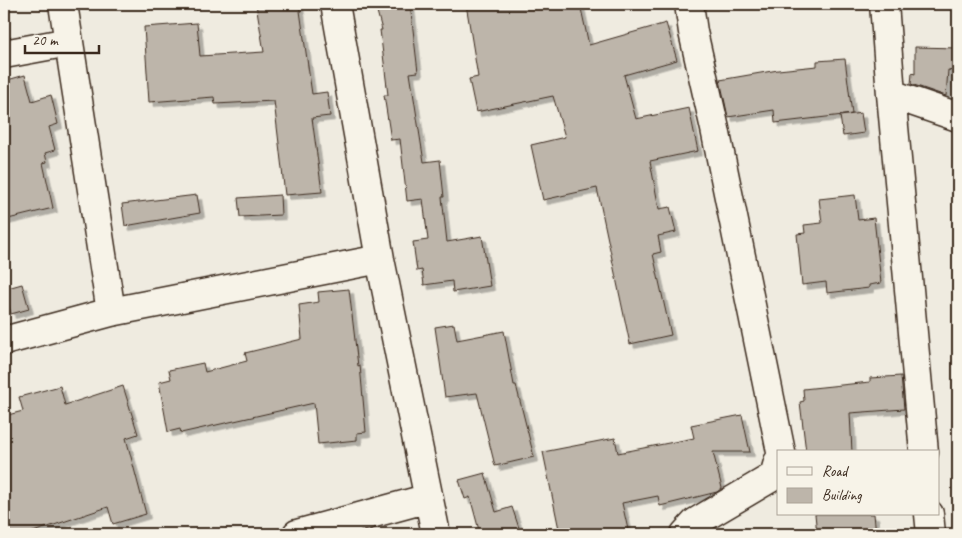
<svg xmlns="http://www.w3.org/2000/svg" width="962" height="538" font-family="Caveat,sans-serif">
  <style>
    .building { fill: #bdb5aa; stroke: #3b2a1e; filter: url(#shadow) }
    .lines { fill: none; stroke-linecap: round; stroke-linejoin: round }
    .minor-casing { stroke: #3b2a1e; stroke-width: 31 }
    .minor { stroke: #f7f3e8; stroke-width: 28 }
  </style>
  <defs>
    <filter id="shadow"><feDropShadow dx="4.5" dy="4.5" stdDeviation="0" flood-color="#0004"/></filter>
  </defs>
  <rect width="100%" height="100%" fill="#efebe0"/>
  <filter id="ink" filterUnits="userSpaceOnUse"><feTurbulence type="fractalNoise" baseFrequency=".02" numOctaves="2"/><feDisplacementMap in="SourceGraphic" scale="10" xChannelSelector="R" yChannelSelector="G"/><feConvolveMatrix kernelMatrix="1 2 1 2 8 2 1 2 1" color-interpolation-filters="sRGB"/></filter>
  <g filter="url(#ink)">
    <!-- building -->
    <path class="building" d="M256,4H299L312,94L327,92L330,116L312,118L322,192L285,195L274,101L215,104L214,97L149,102L144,27L197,23L200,56L264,52Z
      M375,4H410L418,72L410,73L424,162L440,160L444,197H442L447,242L482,236L490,286L453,292L452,281L424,285L422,270L417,271L413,242L428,240L423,199L407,201L400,139L391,140L384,95H388L380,30H382Z
      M466,4H580L589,45L666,23L677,60L624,75L636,119L689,108L698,151L650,161L659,209L670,207L676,232L658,236L661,252L653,254L671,335L630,344L597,188L543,200L531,145L565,137L553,96L476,112L469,79L478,77Z
      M915,47L958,48V72L948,70L946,96L911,84L912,73L915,74Z
      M845,59L852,114L775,123L774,110L728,117L720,80L778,70L817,66V61Z
      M25,75L32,101L51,95L58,124L49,127L55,150L45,153L47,162L43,163L53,208L4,220V81Z
      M861,113L864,133L843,136L840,116Z
      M197,195L200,213L125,226L122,204Z
      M280,195L281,215L240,217L238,198Z
      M855,195L858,220L874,218L881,283L869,285V288L827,293L826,282L802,285L797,234L805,233L804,225L822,223L819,199Z
      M22,284L29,309L11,314L4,289Z
      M349,289L358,366L360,365L366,432L357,433V440L318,444L314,403L181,433L180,429L168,432L159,382L171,379L169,370L203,363L205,372L247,361L245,353L302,339L299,305L319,302L318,292Z
      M454,324L457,340L504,331L514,385H516L534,457L495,466L477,393L445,397L435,327Z
      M901,376L904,409L850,413L852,452H806L800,402L804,401L803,389L870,382V378Z
      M60,386L65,405L123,386L138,434L126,438L146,514L113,524L108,507L27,534H4V416L23,411L19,397Z
      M742,415L750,452H713L722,488L717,492L660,506L658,496L622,503L629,534H560L543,452L615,438L618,453L694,438L691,425Z
      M485,473L496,512L512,507L521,534H480L470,497L465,499L459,480Z
      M815,514H874L876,534H817Z"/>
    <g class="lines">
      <defs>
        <path id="minor" d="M63,4L111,312
          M335,4L380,259L436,534
          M689,4L693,32L715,129L781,452
          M884,4L891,94L924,452
          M4,54L69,42
          M891,94L958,117
          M4,341L111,312L380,259
          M929,514L931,534
          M297,534L429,498
          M685,534L696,522L774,476L778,462"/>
      </defs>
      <!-- minor casing -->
      <use href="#minor" class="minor-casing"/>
      <!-- minor -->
      <use href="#minor" class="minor"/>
    </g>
  </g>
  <!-- margin -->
  <rect width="962" height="538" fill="none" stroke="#f7f3e8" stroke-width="20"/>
  <rect x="10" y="10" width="942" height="518" fill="none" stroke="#3b2a1e" stroke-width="2" filter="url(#ink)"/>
  <!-- legend -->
  <rect x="777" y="450" width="162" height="65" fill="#f7f3e8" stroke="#aca397"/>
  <rect x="787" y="467" width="25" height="8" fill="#f7f3e8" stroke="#aca397"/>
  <text x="822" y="476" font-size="15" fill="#3b2a1e">Road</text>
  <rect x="787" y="488" width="25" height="15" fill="#bdb5aa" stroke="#aca397"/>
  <text x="822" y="500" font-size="15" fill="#3b2a1e">Building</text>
  <!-- scale -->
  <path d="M25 45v8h74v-8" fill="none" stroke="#3b2a1e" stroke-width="2.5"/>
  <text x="32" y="45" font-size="15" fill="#3b2a1e" stroke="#f7f3e8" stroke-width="4" paint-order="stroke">20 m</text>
</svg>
